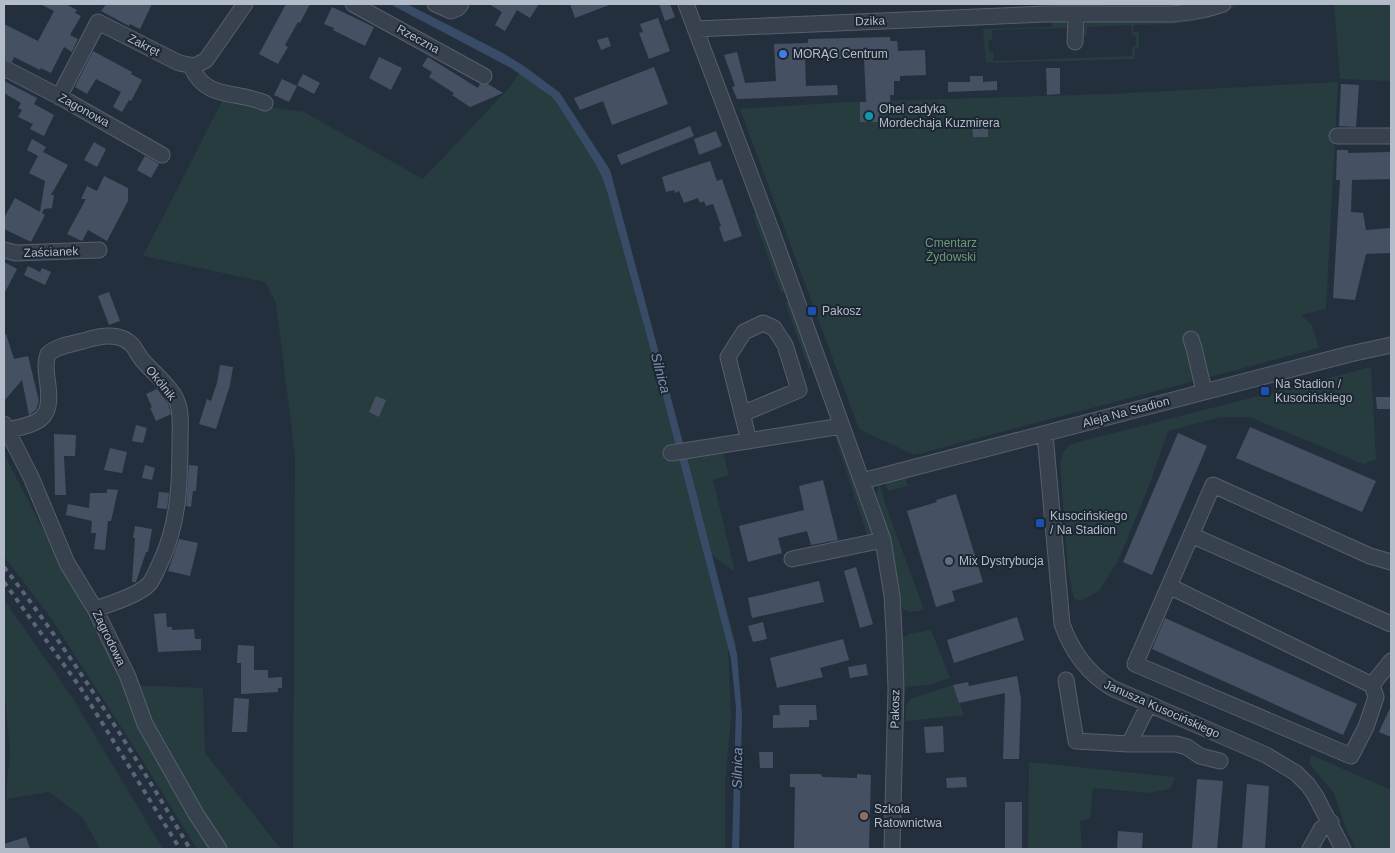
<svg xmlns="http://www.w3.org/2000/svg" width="1395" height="853" font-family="Arial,sans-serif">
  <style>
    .green { fill: #263c3f }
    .water { fill: #394c67 }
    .building { fill: #455162 }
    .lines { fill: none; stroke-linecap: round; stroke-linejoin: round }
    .minor-casing { stroke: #565f6c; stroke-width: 17 }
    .minor { stroke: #38414e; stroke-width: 15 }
    .rail { stroke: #5a6575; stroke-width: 4; stroke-dasharray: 5 5; stroke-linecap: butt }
    .shop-dot { fill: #3f7fe0; stroke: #1d2633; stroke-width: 2 }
    .culture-dot { fill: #0f9aa8; stroke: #1d2633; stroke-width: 2 }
    .transit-dot { fill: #1a4fb4; stroke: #1d2633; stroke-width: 2 }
    .service-dot { fill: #5c6f8a; stroke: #1d2633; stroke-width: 2 }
    .education-dot { fill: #8d6e63; stroke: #1d2633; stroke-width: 2 }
    .labels { text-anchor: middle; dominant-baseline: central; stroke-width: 4; stroke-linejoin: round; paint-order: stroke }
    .street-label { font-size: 12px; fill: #b4bcc9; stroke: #1d2633 }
    .poi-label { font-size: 12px; fill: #b4bcc9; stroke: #1d2633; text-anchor: start }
    .park-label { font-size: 12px; fill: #6b9a76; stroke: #1d2633 }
    .water-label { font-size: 14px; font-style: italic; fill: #7c92b1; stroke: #1d2633 }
  </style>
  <rect width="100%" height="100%" fill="#242f3e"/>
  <!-- green -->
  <path class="green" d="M1052,4H1105L1102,7L1053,8Z
    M1230,4H1239C1208,25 1170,24 1134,25L1133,32H1139V48L1135,49V59L986,63L983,29L1052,27L1053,21L1065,22L1069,27L1068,37L1067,28L992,30V39L988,41L989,51L993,52V61L1132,56V48L1136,45V36L1132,35L1131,25L1087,27V36L1085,37L1083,30L1086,22Z
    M1334,4H1391V81L1340,79Z
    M524,66L562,95L610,170L686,457L723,452L729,475L713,480L735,572L712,555L737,647L728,649L731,717L725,782V849H293L295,456L276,303L265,282L143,256L222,101L304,112L423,179L509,88Z
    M1338,82L1326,309L1301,315L1312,325L1319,348L914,455L859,429L740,109L846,102L1110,94Z
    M757,213L786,292L781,293L753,215Z
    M789,300L813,367L809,369L785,303Z
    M1371,367L1376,459L1363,464L1250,417H1221L1168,431L1150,483L1119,559L1099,591L1080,601L1074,598L1068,570L1060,463L1064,451L1071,444Z
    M834,434L841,440L873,537H868Z
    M4,454L124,685L203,688L205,753L281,849H197L141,758L51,618L4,556Z
    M905,477L908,486L888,491L885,482Z
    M879,484L884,497L883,498L924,610C915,611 906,615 901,606L890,538L876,495Z
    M4,600L72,697L163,849H100L83,818L49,792L6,799L10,749L4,687Z
    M931,630L950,678L928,685L906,687L903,682V638L909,634Z
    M953,685L964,715L906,721V706L910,699Z
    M1311,755L1391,790V849H1356L1346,829L1334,793L1309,763Z
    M1029,762L1175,777L1170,789L1149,793L1093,788L1090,818L1080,822L1082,849H1028Z"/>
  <!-- water -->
  <path class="water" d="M390,4H407L501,52L524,66L559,92L610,170L695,488L737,654L742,715L739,849H732L736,708L731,659L656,369L607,191L602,177L595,163L557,103L552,97L511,68Z"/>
  <!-- building -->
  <path class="building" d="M40,4H66L77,10L75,13L81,16L70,35L78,39L72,52L64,47L51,73L41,68L40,70L14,57L12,62L4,59V24L38,41L54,11Z
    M106,4H152L140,29L130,24L129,26L101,11Z
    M286,4H310L300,23L298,22L285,45L288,47L278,64L259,54Z
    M489,4H539L530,18L517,10L505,31L495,25L502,12Z
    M570,4H609V5L575,18Z
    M659,4H670L675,17L665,21Z
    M332,7L374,27L365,46L333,30L334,28L324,24Z
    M658,18L670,51L649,59L639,33L643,32L640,24Z
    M608,37L611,46L601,50L597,40Z
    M890,37V41H897L898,51L925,50L926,75L900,76V81H894V95H890L891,111H879V122H860V102H866L864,58L830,59V56L805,57L806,86L837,85L838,95L737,99L732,87L735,86L724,55L737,52L745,83L776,81L774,44L808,43V39Z
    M93,51L132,72L131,74L142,80L131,101L129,100L122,112L113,107L121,92L96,79L87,94L75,87Z
    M379,57L402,68L391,90L369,78Z
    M428,57L478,88L480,84H488L503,93L470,107L452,95L454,93L429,77L432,72L422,66Z
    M654,67L668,104L612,125L603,101L580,110L574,98Z
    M1046,68H1060V94L1047,95Z
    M303,74L320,83L314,94L297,85Z
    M970,76H983V82L997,81V90L948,92V82H970Z
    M282,79L297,86L289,102L274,95Z
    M4,81L37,98L34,104L54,115L44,136L30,129L33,124L18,117L22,110L18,108L21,103L4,93Z
    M1341,84L1359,85L1356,127L1339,126Z
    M972,122H988V137H973Z
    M690,126L694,136L621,165L617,155Z
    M716,131L722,146L699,155L694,139Z
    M32,139L46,147L43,152L68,165L51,195H54L52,208L44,209L42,213L45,215L31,242L4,229V218L15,198L40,212L45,181L29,173L38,156L27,150Z
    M94,142L106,149L97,167L84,160Z
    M1337,150H1348V153L1391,152V179L1352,180L1351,212L1363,213L1366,230L1391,228V253L1366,254L1355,300L1333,298L1340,180H1336Z
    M145,156L159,164L151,178L137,170Z
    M710,161L717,181L722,179L742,236L724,242L719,227L721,226L713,204L706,206L704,201L700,203L698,198L684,203L679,191L675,193L674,190L666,192L662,177Z
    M104,176L128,188V201L107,241L88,230L82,241L67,234L86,199H81L87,186L97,191Z
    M4,262L17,269L4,294Z
    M28,266L40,272L42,268L51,272L45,285L24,275Z
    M109,292L120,321L109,325L98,296Z
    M4,334H6L14,359L28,356L39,401L36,410L29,415L22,380L4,401Z
    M220,365L233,367L230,385L216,429L199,424L207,399L211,401L217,383Z
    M157,389L168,403L171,414L156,421L150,408L152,407L146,394Z
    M376,396L386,400L379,417L369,412Z
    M1376,397H1391V409H1377Z
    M136,425L147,428L143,443L132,441Z
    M1250,427L1376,481L1362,512L1236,458Z
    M1178,433L1207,446L1152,575L1123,562Z
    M54,434L76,435L75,456H64L66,495H55Z
    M110,448L127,452L122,473H121L104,470Z
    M145,465L155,468L152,480L142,478Z
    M189,465L198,466L196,491H193L191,507L186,506Z
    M823,480L838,540L811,545L807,531L778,538L782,553L748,562L739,526L804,510L799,486Z
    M107,489L118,490L111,521H108L105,550L94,549L96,533H91L92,521L66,515L68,504L89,508L90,493H107Z
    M159,492L169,493L167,509L157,508Z
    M956,494L983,582L952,591L955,601L936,607L907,511L937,502L936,500Z
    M135,526L152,529L148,552H146L136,582H132L135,538H133Z
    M179,539L198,543L190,576L168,571Z
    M856,567L873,624L860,628L844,571Z
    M819,581L824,602L752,618L748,598Z
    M166,613L167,627H172V630L194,629L195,639H201V650L158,652L154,614Z
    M1017,617L1024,640L954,663L947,640Z
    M1165,618L1357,704L1343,735L1152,649Z
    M763,622L767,639L753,642L748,626Z
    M843,639L849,660L820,668L823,677L777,688L770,658Z
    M238,645L254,646V670H268V678L282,677V688H278V692L241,694V663H237Z
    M866,664L868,675L850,678L848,667Z
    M1017,676L1021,699L1019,759H1003L1005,693L959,703L953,685L968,682L969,686Z
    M234,698L249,699L247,732H232Z
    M779,705H816L817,720H809V727L773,728V715H780Z
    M1391,706V737L1379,732Z
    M943,726L944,752L926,753L924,727Z
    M759,752H773V768H760Z
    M790,774H820L823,777L857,778V774L871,775L869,849H794L795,787H790Z
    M966,777L967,787L947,788L946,778Z
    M1197,779L1223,781L1217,849H1192Z
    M1247,784L1269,786L1265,849H1242Z
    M1005,802H1022V849H1005Z
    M1118,831L1143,833L1142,849H1117Z
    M26,837L30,849H4V844Z"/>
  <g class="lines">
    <defs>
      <path id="minor" d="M353,4L484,76
        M435,4L451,11L458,8L461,4
        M686,4L773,235L883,540L892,596L894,631L896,688L892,849
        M695,29L1045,14H1173C1190,12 1207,10 1223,4
        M1075,42L1076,15
        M191,66C206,101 236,90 265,103
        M4,68L62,98L162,155
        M59,97L98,22L179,63L195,66L206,60L245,4
        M1337,136H1391
        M4,250L16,253L99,250
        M1191,339L1194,348L1204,391
        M742,414L799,390L785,345L774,328L763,323L744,332L728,357L749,441
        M4,424L31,477L67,563L95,609L128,677L145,724L196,814L219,849
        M7,430C45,423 53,417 47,378C46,369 45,362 48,354C56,346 72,344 83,341C99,336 120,331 133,346C137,351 139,357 144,362C154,373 169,385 176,399C182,411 180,427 180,440C180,481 179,521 162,559C158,567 155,576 150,583C140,595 110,604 95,609
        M1045,434L1062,624C1072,652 1087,673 1112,688L1266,755L1296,773L1308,785L1315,795L1343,849
        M671,453L842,426
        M862,481L1350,354L1391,345
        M1191,535L1391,624
        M792,559L883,540
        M1169,586L1372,685L1376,697L1366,727L1351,756L1135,664L1213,485L1370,556L1391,562
        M1066,680L1076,741L1129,744L1149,704
        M1372,685L1391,661
        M1129,744H1176L1187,747L1200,756L1220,761
        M1310,849L1321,829L1331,822"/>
    </defs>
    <!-- minor casing -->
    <use href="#minor" class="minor-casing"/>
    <!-- minor -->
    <use href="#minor" class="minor"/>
    <!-- rail -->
    <path class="rail" d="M4,567C73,656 133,752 190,849
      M4,582L80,687L180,849"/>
  </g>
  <!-- markers -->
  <circle class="shop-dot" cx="783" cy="54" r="5"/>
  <circle class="culture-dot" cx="869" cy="116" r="5"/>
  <g class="transit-dot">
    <rect x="807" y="306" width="10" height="10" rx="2.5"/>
    <rect x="1260" y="386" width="10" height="10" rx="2.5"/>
    <rect x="1035" y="518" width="10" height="10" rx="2.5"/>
  </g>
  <circle class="service-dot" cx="949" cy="561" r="5"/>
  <circle class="education-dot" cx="864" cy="816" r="5"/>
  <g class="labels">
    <!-- street labels -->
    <g class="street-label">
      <text transform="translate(870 21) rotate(-2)">Dzika</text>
      <text transform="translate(418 39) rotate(29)">Rzeczna</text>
      <text transform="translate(144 45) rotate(27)">Zakręt</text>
      <text transform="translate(84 110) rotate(29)">Zagonowa</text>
      <text transform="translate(51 252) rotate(-2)">Zaścianek</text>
      <text transform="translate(161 383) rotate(51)">Okólnik</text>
      <text transform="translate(1126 412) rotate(-15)">Aleja Na Stadion</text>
      <text transform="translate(109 638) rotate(64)">Zagrodowa</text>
      <text transform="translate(895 709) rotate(-89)">Pakosz</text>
      <text transform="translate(1162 709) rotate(24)">Janusza Kusocińskiego</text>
    </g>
    <!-- poi labels -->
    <g class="poi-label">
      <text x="793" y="54">MORĄG Centrum</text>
      <text x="879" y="109">Ohel cadyka<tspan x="879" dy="14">Mordechaja Kuzmirera</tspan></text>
      <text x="822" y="311">Pakosz</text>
      <text x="1275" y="384">Na Stadion /<tspan x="1275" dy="14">Kusocińskiego</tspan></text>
      <text x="1050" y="516">Kusocińskiego<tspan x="1050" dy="14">/ Na Stadion</tspan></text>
      <text x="959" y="561">Mix Dystrybucja</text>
      <text x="874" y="809">Szkoła<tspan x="874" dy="14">Ratownictwa</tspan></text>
    </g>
    <!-- park labels -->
    <g class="park-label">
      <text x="951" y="243">Cmentarz<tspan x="951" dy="14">Żydowski</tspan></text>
    </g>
    <!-- water labels -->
    <g class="water-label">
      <text transform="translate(661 373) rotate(75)">Silnica</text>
      <text transform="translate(737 768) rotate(-89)">Silnica</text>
    </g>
  </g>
  <!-- border -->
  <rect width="1395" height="853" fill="none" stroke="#b4bcc9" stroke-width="10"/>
</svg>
